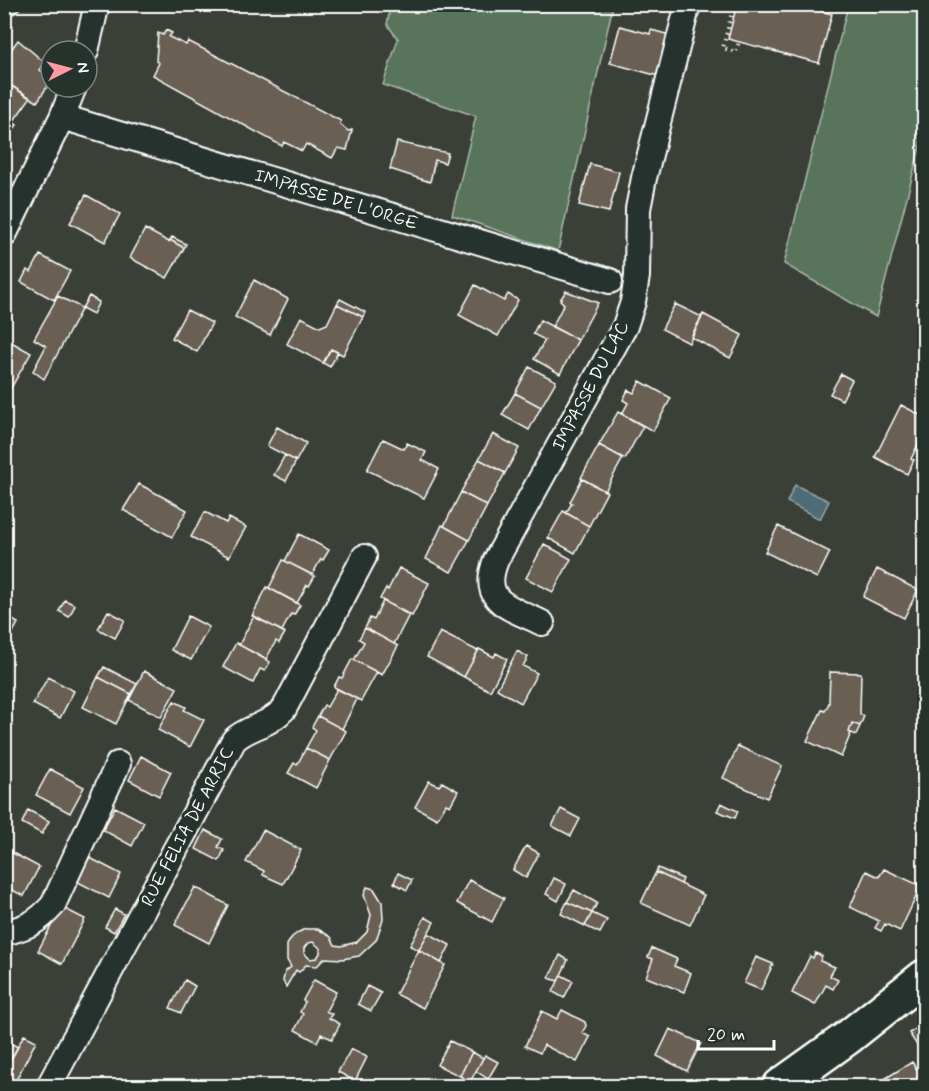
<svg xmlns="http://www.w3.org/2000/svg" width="929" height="1091" font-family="Mynerve,sans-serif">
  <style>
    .green { fill: #59755b; stroke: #acbaad; stroke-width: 1.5 }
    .water { fill: #4e6c75; stroke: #95a7ac; stroke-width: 1.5 }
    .building { fill: #695f53; stroke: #fff; stroke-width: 1.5; fill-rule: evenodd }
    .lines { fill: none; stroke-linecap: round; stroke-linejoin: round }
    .street-casing { stroke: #fff; stroke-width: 28 }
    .secondary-casing { stroke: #fff; stroke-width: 38 }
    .path { stroke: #fff; stroke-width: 4; stroke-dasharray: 1.5 4.5; stroke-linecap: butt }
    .street { stroke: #26332d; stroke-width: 24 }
    .secondary { stroke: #26332d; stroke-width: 33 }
    .labels { text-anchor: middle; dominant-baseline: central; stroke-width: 6; stroke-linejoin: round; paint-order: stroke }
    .street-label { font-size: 18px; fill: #fff; stroke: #26332d }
  </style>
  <rect width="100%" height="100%" fill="#3a4038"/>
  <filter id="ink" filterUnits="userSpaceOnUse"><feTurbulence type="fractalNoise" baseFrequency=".0167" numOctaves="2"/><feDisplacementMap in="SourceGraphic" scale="12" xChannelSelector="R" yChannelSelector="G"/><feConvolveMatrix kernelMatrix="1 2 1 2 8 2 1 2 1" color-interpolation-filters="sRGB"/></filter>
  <g filter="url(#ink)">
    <!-- green -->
    <path class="green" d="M391,5H613L558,251L452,215L476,116L383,85L398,39L387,24Z
      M848,5H924V131L876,317L784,264Z"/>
    <!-- water -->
    <path class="water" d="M795,485L829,501L820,519L787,502Z"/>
    <!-- building -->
    <path class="building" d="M5,4H24L14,14Z
      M737,4H794L832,14L819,63L728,39Z
      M620,26L650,34L651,30L670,35L659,76L610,63Z
      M166,30L172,33L169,37L186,45L188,41L341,121L340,124L348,131L352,130L347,150L338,148L332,158L306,144L302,151L284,142L282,146L153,75L159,63L156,61L158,33L163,35Z
      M18,40L44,62L40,70L51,78V81L37,102L4,81V70L8,65L4,63V59Z
      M4,81L30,98L13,122L4,116Z
      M4,116L17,125L4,143Z
      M397,142L448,153L445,163L435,160L430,182L390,169Z
      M590,164L619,172L609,212L579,205Z
      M86,195L120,214L105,242L70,223Z
      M145,229L169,242L170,240L184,248L167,278L130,258Z
      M172,237L186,244L184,248L170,240Z
      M40,255L70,271L54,300L21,282L27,270L31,272Z
      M254,280L288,299L270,335L235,317Z
      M475,285L504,301L508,294L518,300L498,336L459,315Z
      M566,291L598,303L578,340L552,327L564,304L560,300Z
      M58,296L82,308L44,379L33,371L46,346L34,339Z
      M89,296L99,302L93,314L82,308Z
      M340,299L365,312L363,317L337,304Z
      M337,304L363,317L343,355L331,349L323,363L287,344L301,317L320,327L327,324Z
      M675,304L702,317L689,343L662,329Z
      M187,310L212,323L197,352L172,338Z
      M703,314L742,335L730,358L691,337Z
      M540,320L578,340L560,374L534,359L545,340L533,334Z
      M6,339L31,353L8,393L4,391Z
      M331,349L338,352L330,367L323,363Z
      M529,367L556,381L541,407L515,393Z
      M841,374L852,380L842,400L830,394Z
      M640,381L671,398L653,431L622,414L628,403L623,400L628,390L634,393Z
      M515,393L541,407L529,430L502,415Z
      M901,405L924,417V432L911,459L914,460L907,474L875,457Z
      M618,412L643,426L625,459L599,445Z
      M277,427L306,443L296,461L267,446Z
      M493,434L519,448L505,473L479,459Z
      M383,439L404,449L407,443L426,452L422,460L439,469L424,498L367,470Z
      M599,445L623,458L605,491L581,478Z
      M285,455L296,461L286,481L274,475Z
      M479,459L505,473L487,506L461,492Z
      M582,479L607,492L589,526L566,513L572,503L570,502Z
      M139,484L187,510L172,537L123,510Z
      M461,492L487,506L469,540L444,526Z
      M563,511L589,526L575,553L548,538Z
      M205,512L226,523L229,518L246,527L229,557L191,537Z
      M442,525L469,540L451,572L426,559Z
      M778,526L830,552L817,578L765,552Z
      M299,534L329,550L323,560L321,559L312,575L285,561Z
      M544,544L571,559L553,592L526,578Z
      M283,560L315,576L309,586L307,585L297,603L269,588Z
      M399,568L429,583L412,616L380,599L386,588L388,590Z
      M877,569L918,590L904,618L863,597Z
      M267,587L300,605L294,615L291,614L282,631L252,616Z
      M65,600L75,605L69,617L59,611Z
      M383,601L409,615L394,644L365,628L370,618L374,620Z
      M108,611L125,620L115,638L98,629Z
      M4,615L18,623L4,649Z
      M188,616L209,627L191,660L171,650Z
      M254,616L285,633L279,643L276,641L266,659L239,645Z
      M365,628L398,646L382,675L354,660L364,642L359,639Z
      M440,632L478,651L464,677L427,657Z
      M236,643L270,662L265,671L260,669L253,683L223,667Z
      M479,649L494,657L496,653L507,659L490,691L464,677Z
      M517,651L528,657L523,666L537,673L521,703L497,689Z
      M352,659L377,672L361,701L334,687L339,677L342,678Z
      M104,667L137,684L131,694L98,677Z
      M144,671L177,688L161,717L129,700Z
      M830,672L861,673L860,714L864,716L860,726L852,723L849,732L851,733L841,757L807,741L822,710L825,711L829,703Z
      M48,677L74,691L60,718L33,704Z
      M98,677L131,694L116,724L83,707Z
      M337,689L357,699L342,729L318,716L324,705L327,707Z
      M174,701L186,707L184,710L204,720L190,747L158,730Z
      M318,716L346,731L330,760L306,748L316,730L312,727Z
      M852,723L860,726L856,735L849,732Z
      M738,746L782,766L767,798L723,778Z
      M306,748L330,760L316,788L288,773L294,763L297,765Z
      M141,756L171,772L159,796L129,780Z
      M50,769L84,787L70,813L36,795Z
      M429,781L439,786L442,782L458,791L450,806L446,804L437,819L415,807Z
      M721,803L738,811L735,818L717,811Z
      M115,807L144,822L132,846L103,830Z
      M561,809L580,819L571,836L552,826Z
      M28,810L49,821L42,834L22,823Z
      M205,830L222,839L218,847L224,850L219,861L196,849Z
      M263,830L301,850L283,884L263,875L264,871L246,862Z
      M526,846L539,853L526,878L513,870Z
      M7,850L39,867L24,896L4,886V855Z
      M88,857L121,874L109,898L76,881Z
      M658,868L683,879L681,884L656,872Z
      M884,869L921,886L900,931L885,924L881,931L875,928L879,921L850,907L866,871L879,877Z
      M656,872L704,895L690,925L641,903Z
      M398,873L412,880L407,890L394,883Z
      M554,878L566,884L558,901L546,894Z
      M469,880L504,898L492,922L457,903Z
      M195,887L228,905L209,943L175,925Z
      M367,887L374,889L382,902L383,920L376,940L359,956L342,959L325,958L317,966L306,965L299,972L296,970L286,987L283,981L285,972L291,967L287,960V945L292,937L299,932L305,929H318L331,937L335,945L341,946L357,942L367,932L371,915L364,895ZM313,942L320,948V953L317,958L310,959L304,953V948L308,943Z
      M574,890L597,903L592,913L567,902Z
      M567,902L592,913L585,926L561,914Z
      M61,907L85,919L62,964L38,951Z
      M115,909L124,914L114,932L105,927Z
      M592,913L607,920L600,933L585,926Z
      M425,917L434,922L419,950L410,946Z
      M428,933L450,945L441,963L419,950Z
      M652,948L677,959L674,966L691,973L684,992L646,977L653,959L648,957Z
      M419,950L445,965L423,1008L396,994Z
      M815,953L822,956L820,961L835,967L830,976L838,980L833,989L826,985L815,1005L792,993L810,956L813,958Z
      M560,955L568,960L558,981L549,978Z
      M756,957L773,964L761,990L744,983Z
      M561,975L573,981L564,998L553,992Z
      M185,980L195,986L181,1013L170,1008Z
      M314,980L336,992L326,1011L332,1014L329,1018L340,1024L332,1039L321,1034L317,1042L295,1030L303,1014L300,1012L305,1002L303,1000Z
      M367,986L381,993L371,1011L358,1004Z
      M562,1010L585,1022L586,1026L582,1033L590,1037L577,1062L544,1045L540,1053L525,1046L542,1011L557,1019Z
      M924,1024V1056L909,1033Z
      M670,1029L701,1043L687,1071L657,1056Z
      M24,1035L36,1041L13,1086H4V1072Z
      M4,1040L18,1047L4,1072Z
      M450,1041L472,1052L460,1076L437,1065Z
      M351,1049L367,1057L355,1081L338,1072Z
      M472,1052L483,1058L470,1082L460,1076Z
      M485,1055L498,1062L488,1079L476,1071Z
      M912,1062L922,1077L924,1076V1086H873Z"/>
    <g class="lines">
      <defs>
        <path id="street" d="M86,51L97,4
          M62,117L610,281
          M4,235L62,117L74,87
          M542,623C510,607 479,603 496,560L625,326L633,302L637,276L638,209L644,178L688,4
          M4,933C27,927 37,923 53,905L118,764
          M49,1086L234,740C249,726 267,727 284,709L364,557"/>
        <path id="secondary" d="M780,1086L847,1038L924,977"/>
      </defs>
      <!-- street casing -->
      <use href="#street" class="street-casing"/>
      <!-- secondary casing -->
      <use href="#secondary" class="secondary-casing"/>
      <!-- path -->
      <path class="path" d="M734,4L723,48L736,52L739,42"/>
      <!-- street -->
      <use href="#street" class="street"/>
      <!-- secondary -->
      <use href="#secondary" class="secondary"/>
    </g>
  </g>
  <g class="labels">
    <!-- street labels -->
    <g class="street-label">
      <text transform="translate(336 200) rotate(17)">IMPASSE DE L'ORGE</text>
      <text transform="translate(591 386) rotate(-62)">IMPASSE DU LAC</text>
      <text transform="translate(188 827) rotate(-62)">RUE FELIA DE ARRIC</text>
    </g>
  </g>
  <!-- margin -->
  <rect width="929" height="1091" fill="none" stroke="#26332d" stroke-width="24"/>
  <rect x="12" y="12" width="905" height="1067" fill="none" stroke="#fff" stroke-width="2" filter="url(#ink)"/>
  <!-- north arrow -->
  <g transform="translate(69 69) rotate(84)"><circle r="28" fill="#26332d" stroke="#7d8581" stroke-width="1.5"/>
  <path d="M0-4.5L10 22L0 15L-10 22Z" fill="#ff9aa2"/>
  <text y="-9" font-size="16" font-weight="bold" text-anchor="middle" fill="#ffffff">N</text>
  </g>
  <!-- scale -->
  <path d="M698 1040v9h76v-9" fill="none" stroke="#ffffff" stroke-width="3"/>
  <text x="707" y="1040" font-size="18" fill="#ffffff" stroke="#26332d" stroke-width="4.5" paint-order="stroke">20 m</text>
</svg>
